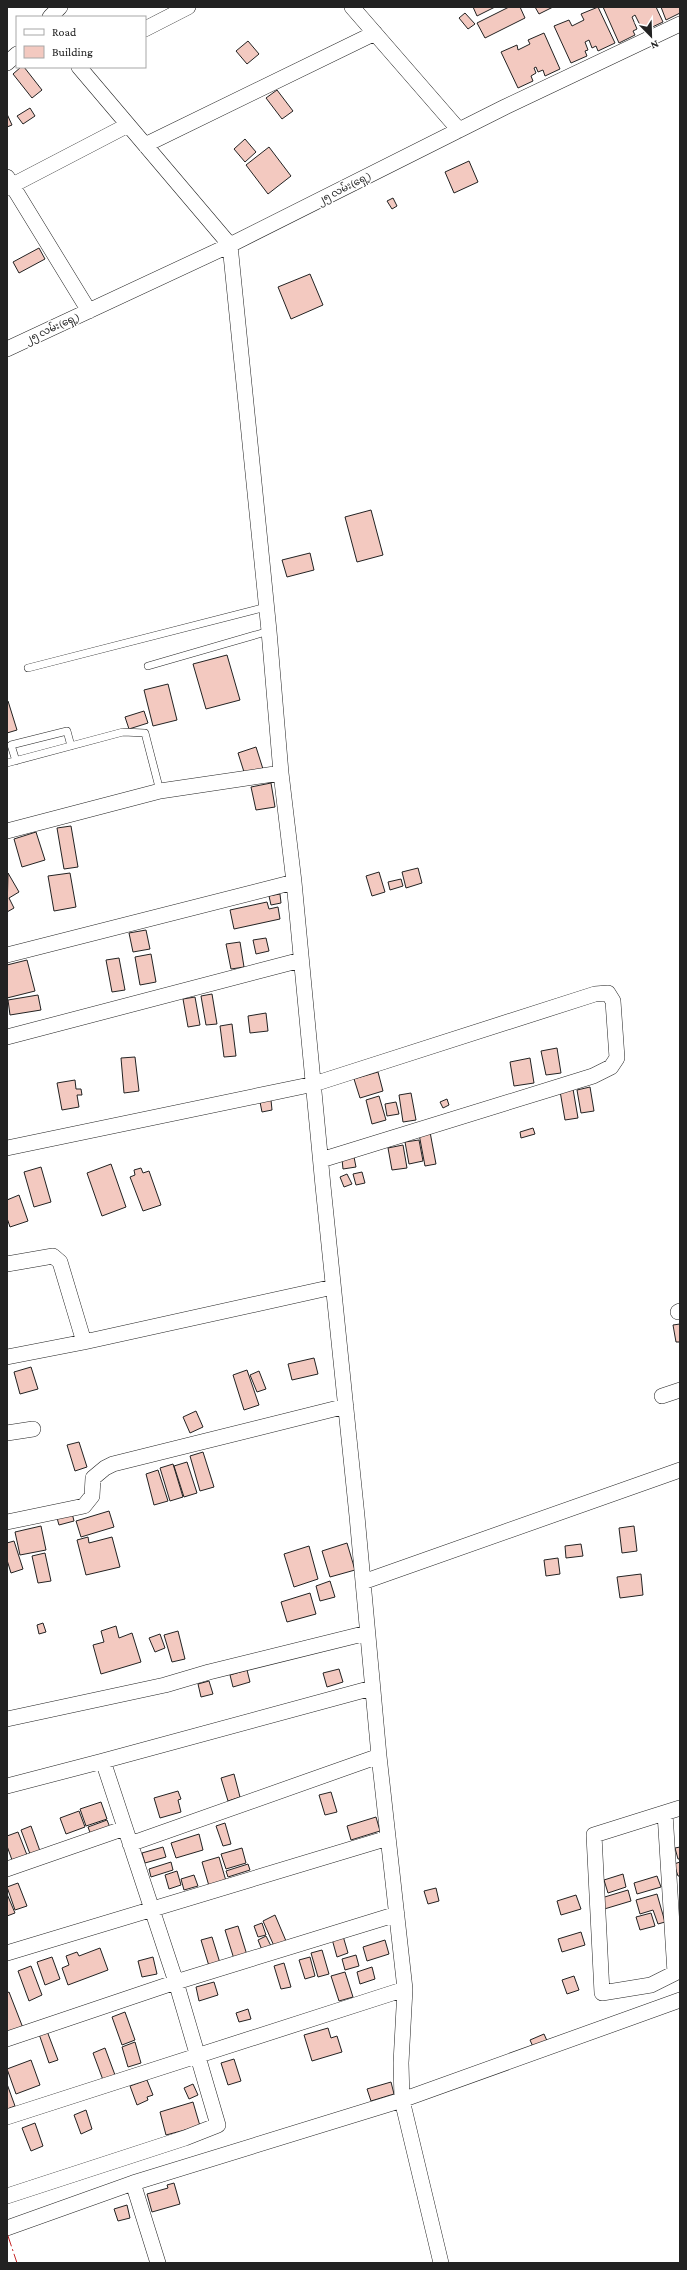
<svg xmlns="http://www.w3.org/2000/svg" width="687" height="2270" font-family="'Crimson Pro','Noto Sans Myanmar',serif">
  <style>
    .building { fill: #f3c9c0; stroke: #222 }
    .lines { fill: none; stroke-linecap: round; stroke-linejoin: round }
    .lane-casing { stroke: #222; stroke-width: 8 }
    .street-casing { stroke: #222; stroke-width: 16 }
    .lane { stroke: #fff; stroke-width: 7 }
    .street { stroke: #fff; stroke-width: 15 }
    .power { stroke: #c62828; stroke-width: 1; stroke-dasharray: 14 3 2 3; stroke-linecap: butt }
    .labels { text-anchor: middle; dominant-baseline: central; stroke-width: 3; stroke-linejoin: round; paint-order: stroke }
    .street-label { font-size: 10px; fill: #222; stroke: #fff }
  </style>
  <rect width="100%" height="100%" fill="#fff"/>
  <!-- building -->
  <path class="building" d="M473,7H495L477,16Z
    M509,7H520L525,18L485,38L477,23Z
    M535,7H553L539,14Z
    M598,7L615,43L598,51L596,46L592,48L589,40L585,42L588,50L585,51L587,56L571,63L554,26L569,20L572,26L584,20L581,14Z
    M603,7H656L663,22L646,30L644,26L641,27L635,15L632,17L637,29L633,31L635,35L619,43Z
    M661,7H680V13L666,20Z
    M465,13L475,24L468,29L459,18Z
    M544,33L560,69L545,76L543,70L538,72L536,67L534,68L536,73L531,76L533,81L518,88L501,52L517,45L518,50L530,44L528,40Z
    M248,41L259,54L247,64L236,51Z
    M21,67H24L42,90L32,98L13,74Z
    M277,90L293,111L282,119L266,98Z
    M30,108L35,116L23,124L17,116Z
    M7,114L12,125L7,127Z
    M245,139L256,152L245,162L234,149Z
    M269,147L291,176L268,194L246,165Z
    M469,161L478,182L454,193L445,172Z
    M393,198L397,206L392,209L387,201Z
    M39,248L45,259L19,273L13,262Z
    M310,274L323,305L291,319L278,287Z
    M371,510L383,555L357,562L345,517Z
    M310,553L314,570L287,577L282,560Z
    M227,655L240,700L206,709L193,664Z
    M168,684L177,720L153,726L144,690Z
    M8,701L17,730L7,733V702Z
    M144,711L148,723L129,729L125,717Z
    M256,747L263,769L245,775L238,753Z
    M271,783L275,807L256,810L251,787Z
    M71,826L78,867L64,869L57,828Z
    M36,832L45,860L22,867L14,839Z
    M418,868L422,883L406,888L402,872Z
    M379,872L385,892L372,896L366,876Z
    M8,873L19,892L9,898L14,908L7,912Z
    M70,873L76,907L54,911L48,876Z
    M401,879L403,886L390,890L388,882Z
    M280,894L281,903L271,905L269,896Z
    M267,902L269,909L278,907L280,919L234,929L230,910Z
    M146,930L150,949L133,952L129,933Z
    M266,938L269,951L256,954L253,940Z
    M240,942L244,967L231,969L226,944Z
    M151,954L156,982L140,985L135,957Z
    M119,958L125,990L112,992L106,960Z
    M27,960L35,991L7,998V965Z
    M212,994L217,1024L206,1025L201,996Z
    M38,995L41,1010L10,1015L8,1000Z
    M195,997L200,1025L188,1027L183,999Z
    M266,1013L268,1031L250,1033L248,1016Z
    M232,1024L236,1056L224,1057L220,1026Z
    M557,1048L561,1073L546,1075L541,1051Z
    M135,1057L139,1091L124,1093L121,1058Z
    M530,1058L534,1083L514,1086L510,1062Z
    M378,1072L383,1091L360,1098L354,1079Z
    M75,1080L76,1089H81L82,1095H77L79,1107L62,1110L57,1083Z
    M590,1087L594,1111L581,1113L577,1090Z
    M573,1089L578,1118L565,1120L560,1091Z
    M411,1093L416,1120L403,1122L399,1095Z
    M379,1096L386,1120L372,1124L366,1100Z
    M447,1099L449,1105L443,1108L440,1102Z
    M271,1100L272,1110L262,1112L260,1102Z
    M396,1102L399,1114L387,1116L385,1104Z
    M533,1128L535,1134L521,1138L520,1132Z
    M430,1132L436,1164L425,1166L419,1134Z
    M419,1140L423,1161L409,1164L405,1142Z
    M403,1145L407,1168L392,1170L388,1148Z
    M354,1157L356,1167L343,1169L342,1159Z
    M111,1164L126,1207L102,1216L87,1173Z
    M41,1167L51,1202L34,1207L24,1172Z
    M141,1168L143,1173L149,1171L161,1205L143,1211L130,1177L135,1175L134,1170Z
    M362,1172L365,1183L356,1185L353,1174Z
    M347,1174L352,1184L344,1187L340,1177Z
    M19,1195L28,1221L10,1227L7,1218V1200Z
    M680,1324V1342H676L673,1325Z
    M314,1358L318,1374L292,1380L288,1364Z
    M31,1367L38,1389L20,1394L14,1372Z
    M247,1370L259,1405L244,1410L233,1375Z
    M259,1371L266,1389L257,1392L250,1375Z
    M196,1411L203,1427L190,1433L183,1417Z
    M79,1442L87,1467L75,1471L67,1445Z
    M203,1452L214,1487L200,1491L190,1456Z
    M187,1462L197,1493L184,1497L174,1466Z
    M173,1464L183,1497L170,1501L160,1468Z
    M158,1470L168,1501L154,1505L146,1474Z
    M109,1511L114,1527L81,1537L76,1521Z
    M72,1513L74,1521L59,1525L57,1518Z
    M41,1526L46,1550L20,1555L15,1532Z
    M634,1526L637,1551L622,1553L619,1528Z
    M88,1537L89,1543L112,1537L120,1567L86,1575L77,1540Z
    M14,1541L23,1569L11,1573L7,1560V1543Z
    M347,1543L355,1570L330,1577L322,1551Z
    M581,1544L583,1556L566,1558L565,1546Z
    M309,1546L318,1579L294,1587L284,1554Z
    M45,1553L51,1581L38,1583L32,1556Z
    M558,1558L560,1574L546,1576L544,1560Z
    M641,1574L643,1595L620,1598L617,1577Z
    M330,1581L335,1597L320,1601L316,1586Z
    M310,1593L316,1614L287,1622L281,1602Z
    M43,1623L46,1632L39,1634L37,1625Z
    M116,1626L119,1638L132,1633L141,1662L101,1674L93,1645L104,1642L101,1631Z
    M178,1631L185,1659L172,1662L164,1635Z
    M160,1634L165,1648L155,1652L149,1638Z
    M339,1669L343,1682L327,1687L323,1673Z
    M247,1670L250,1682L233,1687L230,1675Z
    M209,1681L213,1694L201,1697L198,1684Z
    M234,1774L240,1797L228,1801L221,1778Z
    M178,1791L181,1799L178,1800L181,1812L160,1818L154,1798Z
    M331,1792L337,1812L325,1815L319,1795Z
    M101,1802L107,1819L86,1826L80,1809Z
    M79,1811L85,1827L66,1834L60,1818Z
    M376,1817L380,1831L351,1840L347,1826Z
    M107,1820L111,1830L92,1838L88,1827Z
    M225,1823L231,1844L223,1846L216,1826Z
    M31,1826L40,1851L30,1854L21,1830Z
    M18,1832L27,1855L12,1860L7,1846V1836Z
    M199,1834L203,1850L176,1858L171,1843Z
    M163,1847L166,1857L145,1863L142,1853Z
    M680,1847V1859H678L675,1848Z
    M242,1848L246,1863L226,1869L221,1854Z
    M219,1857L226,1881L209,1886L202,1862Z
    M171,1862L173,1870L151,1877L149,1869Z
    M680,1862V1876H678L674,1864Z
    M248,1864L250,1870L228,1877L226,1871Z
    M177,1871L181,1885L169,1889L165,1875Z
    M623,1874L626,1887L608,1893L604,1880Z
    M194,1875L198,1886L184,1890L181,1879Z
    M657,1876L661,1887L637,1894L634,1883Z
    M18,1883L27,1906L15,1910L7,1887Z
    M436,1888L439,1901L428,1904L424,1891Z
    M628,1890L631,1901L601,1910L598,1899Z
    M7,1894L15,1913L7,1916Z
    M657,1894L665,1922L658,1924L653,1910L640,1914L636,1900Z
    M576,1895L581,1909L561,1915L557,1901Z
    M651,1913L655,1926L640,1930L636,1917Z
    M275,1915L286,1941L274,1946L263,1921Z
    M262,1923L266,1935L258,1937L254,1926Z
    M238,1926L247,1955L234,1959L225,1930Z
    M581,1932L585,1945L562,1952L558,1939Z
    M266,1936L271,1946L262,1950L258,1940Z
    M343,1936L348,1953L337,1957L332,1939Z
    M212,1937L220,1963L209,1966L201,1940Z
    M385,1940L389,1954L367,1961L363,1947Z
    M100,1948L108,1970L68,1985L62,1968L69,1965L66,1956L77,1952L79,1956Z
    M322,1950L329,1974L318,1977L311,1953Z
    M356,1955L359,1966L345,1970L342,1959Z
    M52,1957L60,1979L45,1985L37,1962Z
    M153,1957L157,1974L142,1977L138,1961Z
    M310,1957L315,1976L305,1979L299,1960Z
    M284,1963L291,1987L281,1989L274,1966Z
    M31,1966L42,1995L29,2001L18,1971Z
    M372,1967L375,1979L360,1984L357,1972Z
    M345,1972L353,1997L339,2001L331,1976Z
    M574,1976L579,1990L567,1994L562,1980Z
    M214,1982L218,1995L199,2001L196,1987Z
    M9,1992L23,2028L7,2034V1993Z
    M248,2009L251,2019L239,2022L236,2013Z
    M125,2012L135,2040L122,2045L112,2017Z
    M328,2028L331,2038L337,2036L342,2052L312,2061L304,2035Z
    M47,2031L58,2060L49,2063L39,2034Z
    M544,2034L548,2043L534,2049L530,2040Z
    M135,2042L141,2063L128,2067L122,2047Z
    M105,2048L115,2075L103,2080L93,2053Z
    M234,2059L241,2081L228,2085L221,2063Z
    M31,2060L40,2085L16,2094L7,2069Z
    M147,2080L153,2095L147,2097L148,2100L137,2105L130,2086Z
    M391,2082L394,2094L371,2101L367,2089Z
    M7,2084L15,2106L7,2109Z
    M193,2084L198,2095L189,2099L184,2088Z
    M193,2102L200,2126L166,2135L160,2112Z
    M86,2110L92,2129L81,2134L74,2115Z
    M35,2123L43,2146L31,2151L22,2128Z
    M174,2183L180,2204L152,2212L147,2194L168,2188L167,2185Z
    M127,2205L130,2218L118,2221L114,2209Z"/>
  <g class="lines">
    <defs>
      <path id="lane" d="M148,666L269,631
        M28,668L266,607
        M16,761L11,745L67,731L71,746
        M7,763L123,732L145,733L160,791"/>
      <path id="street" d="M352,7L459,130
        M50,17L60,7
        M145,29L188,7
        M7,63L17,54
        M79,67L230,245L269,631L281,773L294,882L323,1186L357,1516L379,1756L405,1989L401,2063L402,2100L441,2263
        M145,145L375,33
        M7,177L89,311
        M7,188L128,125
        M7,349L230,245L505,107L680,24
        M7,831L160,791L281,773
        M7,955L294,882
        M7,1037L301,960
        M7,1148L314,1084L595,994L608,993L613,1001L617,1058L611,1067L593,1076L321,1160
        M7,1264L53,1256L60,1262L84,1342
        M678,1312L680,1311
        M7,1357L84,1342L333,1287
        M662,1396L680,1390
        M7,1433L33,1429
        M7,1522L84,1506L92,1496L93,1478L105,1468L113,1464L346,1406
        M363,1582L680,1470
        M7,1719L165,1685L209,1672L367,1633
        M103,1761L372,1688
        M7,1786L103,1761L176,1982L218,2125L185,2138L7,2196
        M665,1813L675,1973L651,1985L602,1993L594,1835L680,1808
        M130,1844L379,1756
        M7,1869L125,1828
        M7,1953L388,1838
        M7,2039L176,1982L397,1914
        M7,2117L405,1989
        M133,2183L158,2263
        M7,2228L133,2183L402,2100L680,2000"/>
    </defs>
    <!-- lane casing -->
    <use href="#lane" class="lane-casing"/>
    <!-- street casing -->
    <use href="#street" class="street-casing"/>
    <!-- lane -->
    <use href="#lane" class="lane"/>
    <!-- street -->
    <use href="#street" class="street"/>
    <!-- power -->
    <path class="power" d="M7,2233L17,2263"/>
  </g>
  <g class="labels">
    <!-- street labels -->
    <g class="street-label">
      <text transform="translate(344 188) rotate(-27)">၂၅ လမ်း(ရှေ့)</text>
      <text transform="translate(52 328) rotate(-25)">၂၅ လမ်း(ရှေ့)</text>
    </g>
  </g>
  <!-- border -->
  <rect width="687" height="2270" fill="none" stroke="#222222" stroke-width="16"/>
  <!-- legend -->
  <rect x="16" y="16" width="130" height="52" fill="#ffffff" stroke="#a7a7a7"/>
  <rect x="24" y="29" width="20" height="6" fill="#ffffff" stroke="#a7a7a7"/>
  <text x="52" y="36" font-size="12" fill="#222222">Road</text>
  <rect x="24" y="46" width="20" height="12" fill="#f3c9c0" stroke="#a7a7a7"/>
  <text x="52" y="56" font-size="12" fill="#222222">Building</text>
  <!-- north arrow -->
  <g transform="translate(651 36) rotate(157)" stroke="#ffffff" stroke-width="3" paint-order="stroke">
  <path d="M0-3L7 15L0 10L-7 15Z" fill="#222222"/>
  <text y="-6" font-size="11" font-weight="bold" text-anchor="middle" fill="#222222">N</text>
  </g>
</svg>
